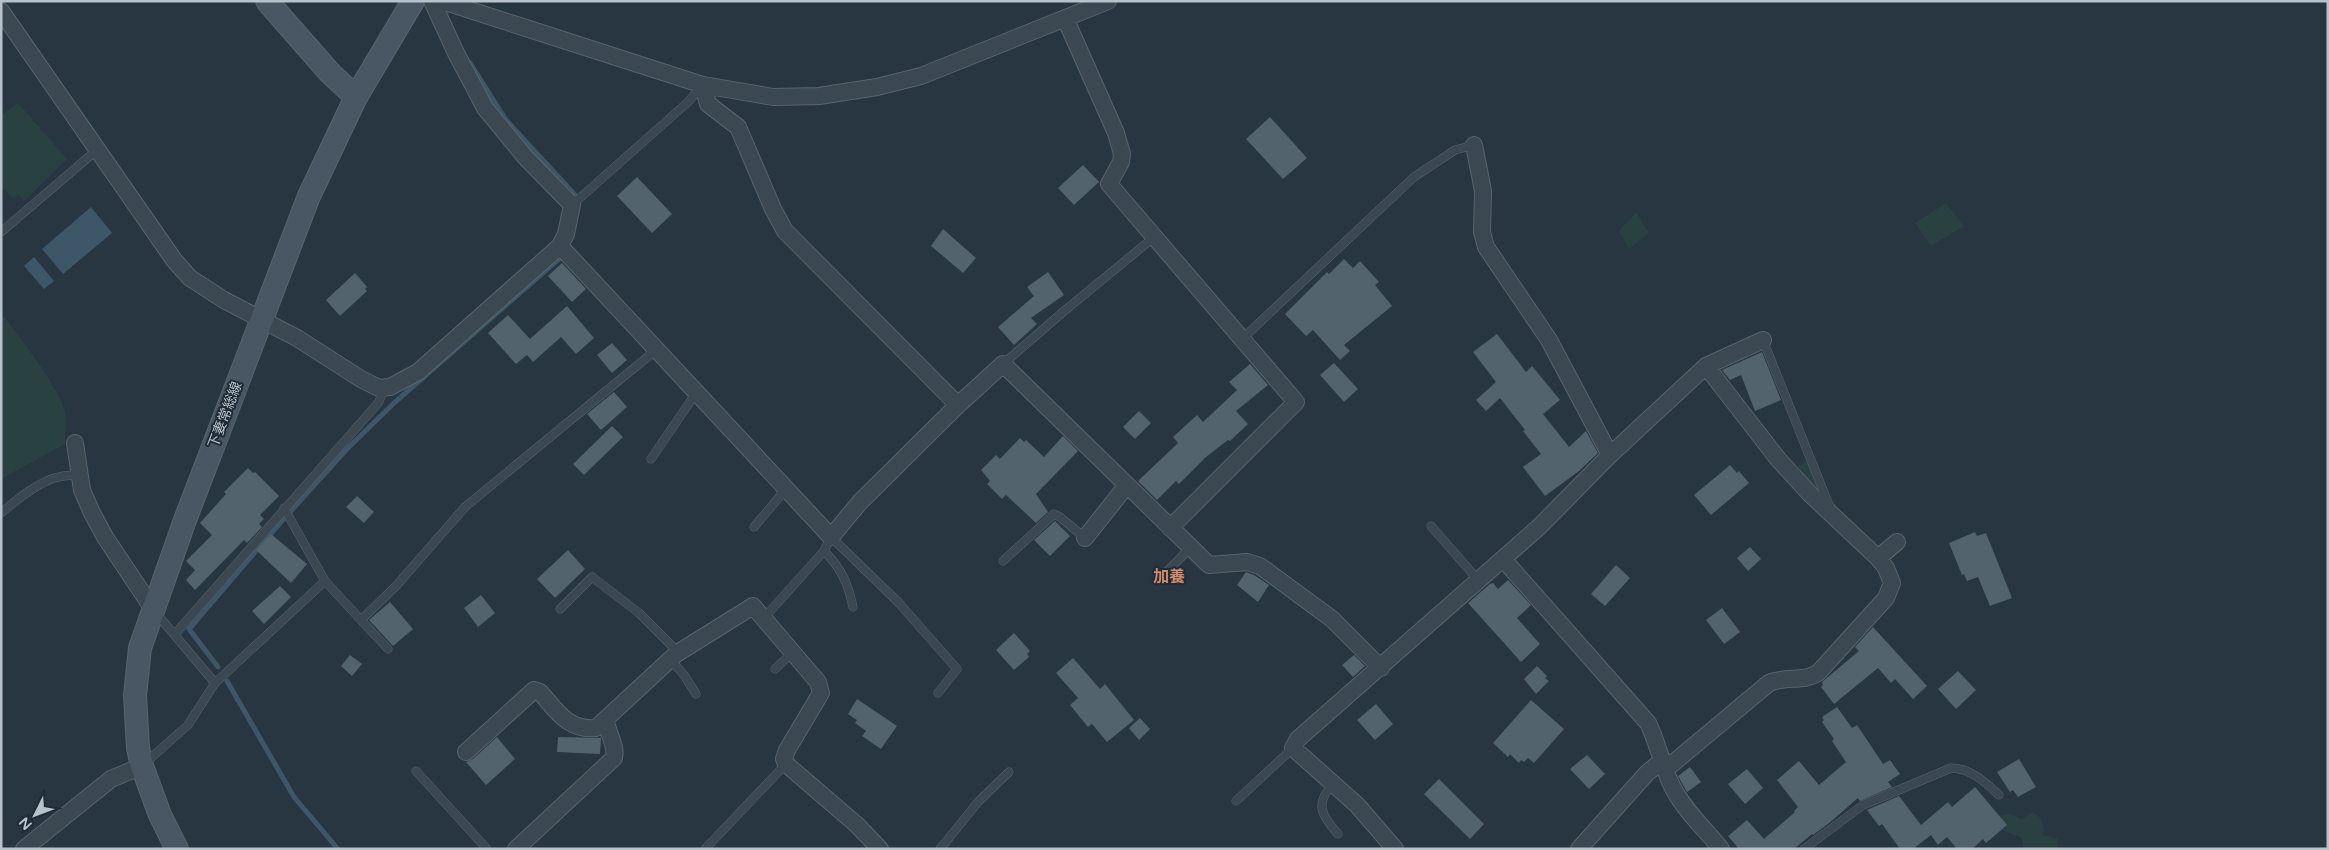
<svg xmlns="http://www.w3.org/2000/svg" width="2329" height="850" viewBox="0 0 2329 850" font-family="'Varela Round','Noto Sans JP',sans-serif">
	<rect width="100%" height="100%" fill="#273641"/>
	<!-- green -->
	<path fill="#294241" d="M 18,103 L 67,159 L 24,201 L 18,194 L 13,198 L 1,187 L 1,115 Z
		M 1946,203 L 1964,226 L 1931,246 L 1915,223 Z
		M 1636,212 L 1649,233 L 1629,249 L 1619,231 Z
		M 1,313 C 19,336 55,382 64,408 C 67,419 65,433 65,444 L 1,479 Z
		M 1807,460 L 1823,498 L 1794,469 Z
		M 2032,812 C 2041,815 2046,826 2043,835 L 2058,839 L 2058,849 L 2024,849 L 2022,838 L 2002,830 L 2007,825 L 1999,816 C 2009,813 2013,813 2021,820 Z"/>
	<!-- water -->
	<path fill="#3d5769" d="M 91,207 L 112,233 L 63,274 L 42,249 Z
		M 34,257 L 54,281 L 44,289 L 24,266 Z"/>
	<g fill="none" stroke-linecap="round" stroke-linejoin="round">
		<!-- stream -->
		<path stroke="#3d5769" stroke-width="5" d="M 470,63 L 506,120 L 575,195
			M 218,667 L 189,629 L 280,523 L 347,449 L 394,403 L 561,257
			M 227,681 L 294,797 L 338,849"/>
	</g>
	<!-- building -->
	<path fill="#52636e" d="M 1270,117 L 1307,158 L 1283,179 L 1246,139 Z
		M 1083,165 L 1099,182 L 1074,205 L 1058,188 Z
		M 637,177 L 672,214 L 652,233 L 617,196 Z
		M 943,229 L 976,258 L 963,273 L 931,246 Z
		M 1344,259 L 1353,268 L 1360,261 L 1379,282 L 1375,285 L 1392,306 L 1344,345 L 1350,351 L 1340,360 L 1313,330 L 1306,336 L 1285,314 L 1327,272 L 1329,274 Z
		M 562,263 L 586,289 L 572,302 L 548,276 Z
		M 1048,272 L 1064,295 L 1031,318 L 1037,324 L 1014,345 L 998,327 L 1034,296 L 1027,287 Z
		M 355,273 L 367,287 L 365,289 L 367,291 L 340,316 L 326,300 Z
		M 567,306 L 594,338 L 576,354 L 561,337 L 533,362 L 527,355 L 516,364 L 488,333 L 508,315 L 530,339 Z
		M 1497,334 L 1526,372 L 1532,366 L 1560,400 L 1543,414 L 1569,447 L 1586,431 L 1598,453 L 1579,471 L 1545,496 L 1523,467 L 1541,454 L 1523,431 L 1525,430 L 1500,398 L 1486,411 L 1476,400 L 1496,382 L 1473,352 Z
		M 612,343 L 627,360 L 612,373 L 597,355 Z
		M 1762,352 L 1781,400 L 1755,411 L 1741,375 L 1730,380 L 1722,370 Z
		M 1334,363 L 1358,389 L 1344,402 L 1320,375 Z
		M 1250,364 L 1268,385 L 1236,411 L 1248,424 L 1230,441 L 1228,440 L 1206,457 L 1179,484 L 1176,481 L 1157,500 L 1138,481 L 1178,443 L 1173,437 L 1197,415 L 1203,422 L 1237,390 L 1229,382 Z
		M 614,392 L 627,407 L 601,430 L 587,414 Z
		M 1139,411 L 1151,423 L 1135,439 L 1123,427 Z
		M 612,426 L 623,437 L 584,475 L 573,464 Z
		M 1063,436 L 1078,451 L 1036,494 L 1048,512 L 1036,523 L 1006,495 L 1002,499 L 987,484 L 990,481 L 981,470 L 996,455 L 1000,459 L 1020,438 L 1024,442 L 1026,440 L 1044,457 Z
		M 1730,465 L 1737,473 L 1739,471 L 1749,483 L 1711,515 L 1694,495 Z
		M 248,468 L 253,473 L 255,472 L 279,496 L 260,515 L 264,519 L 259,524 L 262,527 L 247,543 L 244,540 L 195,590 L 186,580 L 195,570 L 186,561 L 212,535 L 200,523 L 226,494 L 224,492 Z
		M 357,496 L 374,512 L 364,523 L 346,507 Z
		M 1055,521 L 1070,536 L 1050,556 L 1034,540 Z
		M 1975,532 L 1977,536 L 1986,533 L 2012,598 L 1990,606 L 1978,577 L 1967,581 L 1964,574 L 1962,575 L 1949,543 Z
		M 271,534 L 307,564 L 291,583 L 256,550 Z
		M 1750,547 L 1761,559 L 1748,571 L 1737,558 Z
		M 568,550 L 585,569 L 555,598 L 537,579 Z
		M 1616,565 L 1630,578 L 1605,606 L 1591,594 Z
		M 1246,572 L 1254,575 L 1269,585 L 1258,602 L 1237,585 Z
		M 1508,580 L 1531,605 L 1517,618 L 1540,644 L 1521,662 L 1468,603 L 1490,584 L 1493,583 L 1498,589 Z
		M 280,586 L 291,597 L 264,624 L 252,611 Z
		M 481,595 L 495,613 L 478,627 L 464,608 Z
		M 390,602 L 413,629 L 393,646 L 369,620 Z
		M 1722,608 L 1740,632 L 1724,644 L 1706,620 Z
		M 1873,627 L 1927,686 L 1913,699 L 1895,679 L 1891,683 L 1878,668 L 1834,704 L 1821,687 L 1823,685 L 1822,682 L 1859,651 L 1855,647 Z
		M 1014,633 L 1030,651 L 1027,654 L 1029,657 L 1014,670 L 996,650 Z
		M 350,655 L 362,664 L 352,676 L 341,666 Z
		M 1354,655 L 1365,666 L 1353,677 L 1342,665 Z
		M 1073,658 L 1100,689 L 1105,684 L 1134,720 L 1107,742 L 1092,724 L 1088,727 L 1070,705 L 1078,698 L 1056,673 Z
		M 1537,666 L 1547,676 L 1545,678 L 1549,681 L 1536,694 L 1524,679 Z
		M 1958,671 L 1976,690 L 1956,709 L 1938,689 Z
		M 857,699 L 897,726 L 881,749 L 862,736 L 866,731 L 855,723 L 857,720 L 848,714 Z
		M 1531,700 L 1564,729 L 1534,763 L 1528,758 L 1524,762 L 1521,760 L 1519,763 L 1510,754 L 1508,757 L 1493,743 Z
		M 1376,704 L 1393,724 L 1375,740 L 1357,720 Z
		M 1837,707 L 1852,728 L 1857,725 L 1883,764 L 1890,760 L 1900,774 L 1888,782 L 1892,787 L 1860,801 L 1858,798 L 1828,824 L 1813,835 L 1812,834 L 1794,849 L 1739,849 L 1728,836 L 1747,820 L 1764,839 L 1795,812 L 1794,811 L 1798,807 L 1777,780 L 1799,761 L 1819,785 L 1846,762 L 1832,741 L 1834,739 L 1822,722 L 1824,720 L 1822,717 Z
		M 1140,718 L 1150,729 L 1139,740 L 1129,728 Z
		M 497,737 L 515,759 L 486,785 L 466,762 L 473,759 Z
		M 558,737 L 601,738 L 600,754 L 557,752 Z
		M 1587,755 L 1605,774 L 1589,789 L 1570,769 Z
		M 2019,759 L 2036,787 L 2018,797 L 2013,790 L 2010,792 L 1997,772 Z
		M 1690,767 L 1701,782 L 1687,792 L 1678,776 Z
		M 1747,769 L 1763,788 L 1745,804 L 1728,784 Z
		M 1439,779 L 1484,824 L 1470,839 L 1424,794 Z
		M 1975,787 L 2007,825 L 1986,843 L 1983,839 L 1972,849 L 1957,849 L 1947,837 L 1938,845 L 1931,835 L 1913,849 L 1900,849 L 1882,824 L 1879,826 L 1867,810 L 1899,796 L 1921,825 L 1948,802 L 1952,807 Z"/>
	<g fill="none" stroke-linecap="round" stroke-linejoin="round">
		<!-- lane casing -->
		<g stroke="#59656e" stroke-width="9">
			<path id="lane" d="M 572,205 L 688,102 L 703,85
				M 1,232 L 98,149
				M 1242,339 L 1414,177 L 1455,150 L 1474,145
				M 1763,340 L 1829,505
				M 1003,364 L 1063,312 L 1153,238
				M 651,459 L 696,393
				M 284,508 L 325,581 L 361,620 L 396,586 L 465,507 L 656,350
				M 1,513 C 21,496 51,471 78,476
				M 1431,526 L 1479,581
				M 754,527 L 786,489
				M 824,551 C 841,568 848,583 853,607
				M 1003,561 L 1054,514 L 1060,517 L 1085,538
				M 1159,580 L 1191,547
				M 560,609 L 592,577 L 639,613 L 678,652
				M 763,619 L 824,551 L 831,537 L 898,602 L 957,669 L 938,693
				M 361,620 L 388,649
				M 175,634 L 379,402 L 384,387
				M 670,659 L 684,675 L 696,694
				M 775,669 L 792,653
				M 215,683 L 325,581
				M 145,763 L 188,725 L 215,683 L 156,613
				M 416,771 L 487,849
				M 1333,784 C 1314,804 1322,816 1338,834
				M 1236,801 L 1293,748
				M 705,849 L 786,764
				M 940,849 L 978,802 L 1009,772
				M 1804,849 L 1863,805 L 1951,768 C 1970,768 1985,782 1999,795"/>
		</g>
		<!-- street casing -->
		<g stroke="#59656e" stroke-width="18">
			<path id="street" d="M 442,1 L 703,85 L 773,97 L 819,96 L 877,87 L 921,76 L 1108,1
				M 1,11 L 174,260 L 190,278 L 224,300 L 297,338 L 361,379 L 379,388 L 390,387 L 418,372 L 560,246 L 566,234 L 572,205 L 526,158 L 485,108 L 456,53 L 432,1
				M 1065,18 L 1116,133 L 1122,154 L 1121,162 L 1109,184 L 1296,402 L 1170,528
				M 703,85 L 708,104 L 738,127 L 773,209 L 785,231 L 958,405
				M 1474,145 L 1483,191 L 1482,232 L 1486,247 L 1549,340 L 1610,455
				M 560,246 L 831,537 L 860,502 L 958,405 L 1003,364 L 1209,565 L 1247,562 L 1260,566 L 1332,619 L 1381,668
				M 75,443 L 82,490 L 92,513 L 105,537 L 153,609
				M 1085,538 L 1127,485
				M 1878,558 L 1897,542
				M 1503,559 L 1648,723 C 1658,743 1662,767 1673,788 C 1685,811 1705,829 1721,849
				M 466,752 L 534,690 L 540,692 C 556,710 568,731 596,728 L 676,654 L 753,606 L 818,682 L 821,693 L 787,750 L 784,759 L 786,764 L 857,825 L 880,849
				M 1666,769 L 1769,683 C 1785,676 1804,682 1818,673 L 1886,598 L 1892,583 L 1886,568 L 1878,558 L 1810,494 L 1778,459 L 1706,366
				M 24,849 L 111,779 L 142,766
				M 516,849 L 614,758 C 617,745 607,733 606,720
				M 1395,849 L 1357,805 L 1293,748 L 1298,739 L 1539,527 L 1610,455 L 1706,366 L 1763,340
				M 1579,849 L 1647,773 L 1663,760"/>
		</g>
		<!-- secondary casing -->
		<g stroke="#59656e" stroke-width="24">
			<path id="secondary" d="M 267,1 L 330,73 L 356,97
				M 177,849 L 160,815 L 142,766 L 138,748 L 135,696 L 140,648 L 185,520 L 309,196 L 356,97 L 413,1"/>
		</g>
		<!-- lane -->
		<use href="#lane" stroke="#3b4751" stroke-width="8"/>
		<!-- street -->
		<use href="#street" stroke="#3b4751" stroke-width="16"/>
		<!-- secondary -->
		<use href="#secondary" stroke="#495764" stroke-width="22"/>
	</g>
	<g text-anchor="middle" dominant-baseline="central" stroke-width="4" stroke-linejoin="round" paint-order="stroke">
		<!-- street labels -->
		<g font-size="14" fill="#b8c2cb" stroke="#202c36">
			<text transform="translate(225 415) rotate(-69)">下妻常総線</text>
		</g>
		<!-- quarter labels -->
		<g font-size="16" font-weight="bold" fill="#d3896b" stroke="#202c36">
			<text x="1169" y="577">加養</text>
		</g>
	</g>
	<!-- border -->
	<rect width="2329" height="850" fill="none" stroke="#b8c2cb" stroke-width="5"/>
	<!-- north arrow -->
	<g transform="translate(35 815) rotate(228)" stroke="#202c36" stroke-width="4" paint-order="stroke">
	<path d="M0-4L9 19L0 12L-9 19Z" fill="#b8c2cb"/>
	<text y="-8" font-size="14" font-weight="bold" text-anchor="middle" fill="#b8c2cb">N</text>
	</g>
</svg>
